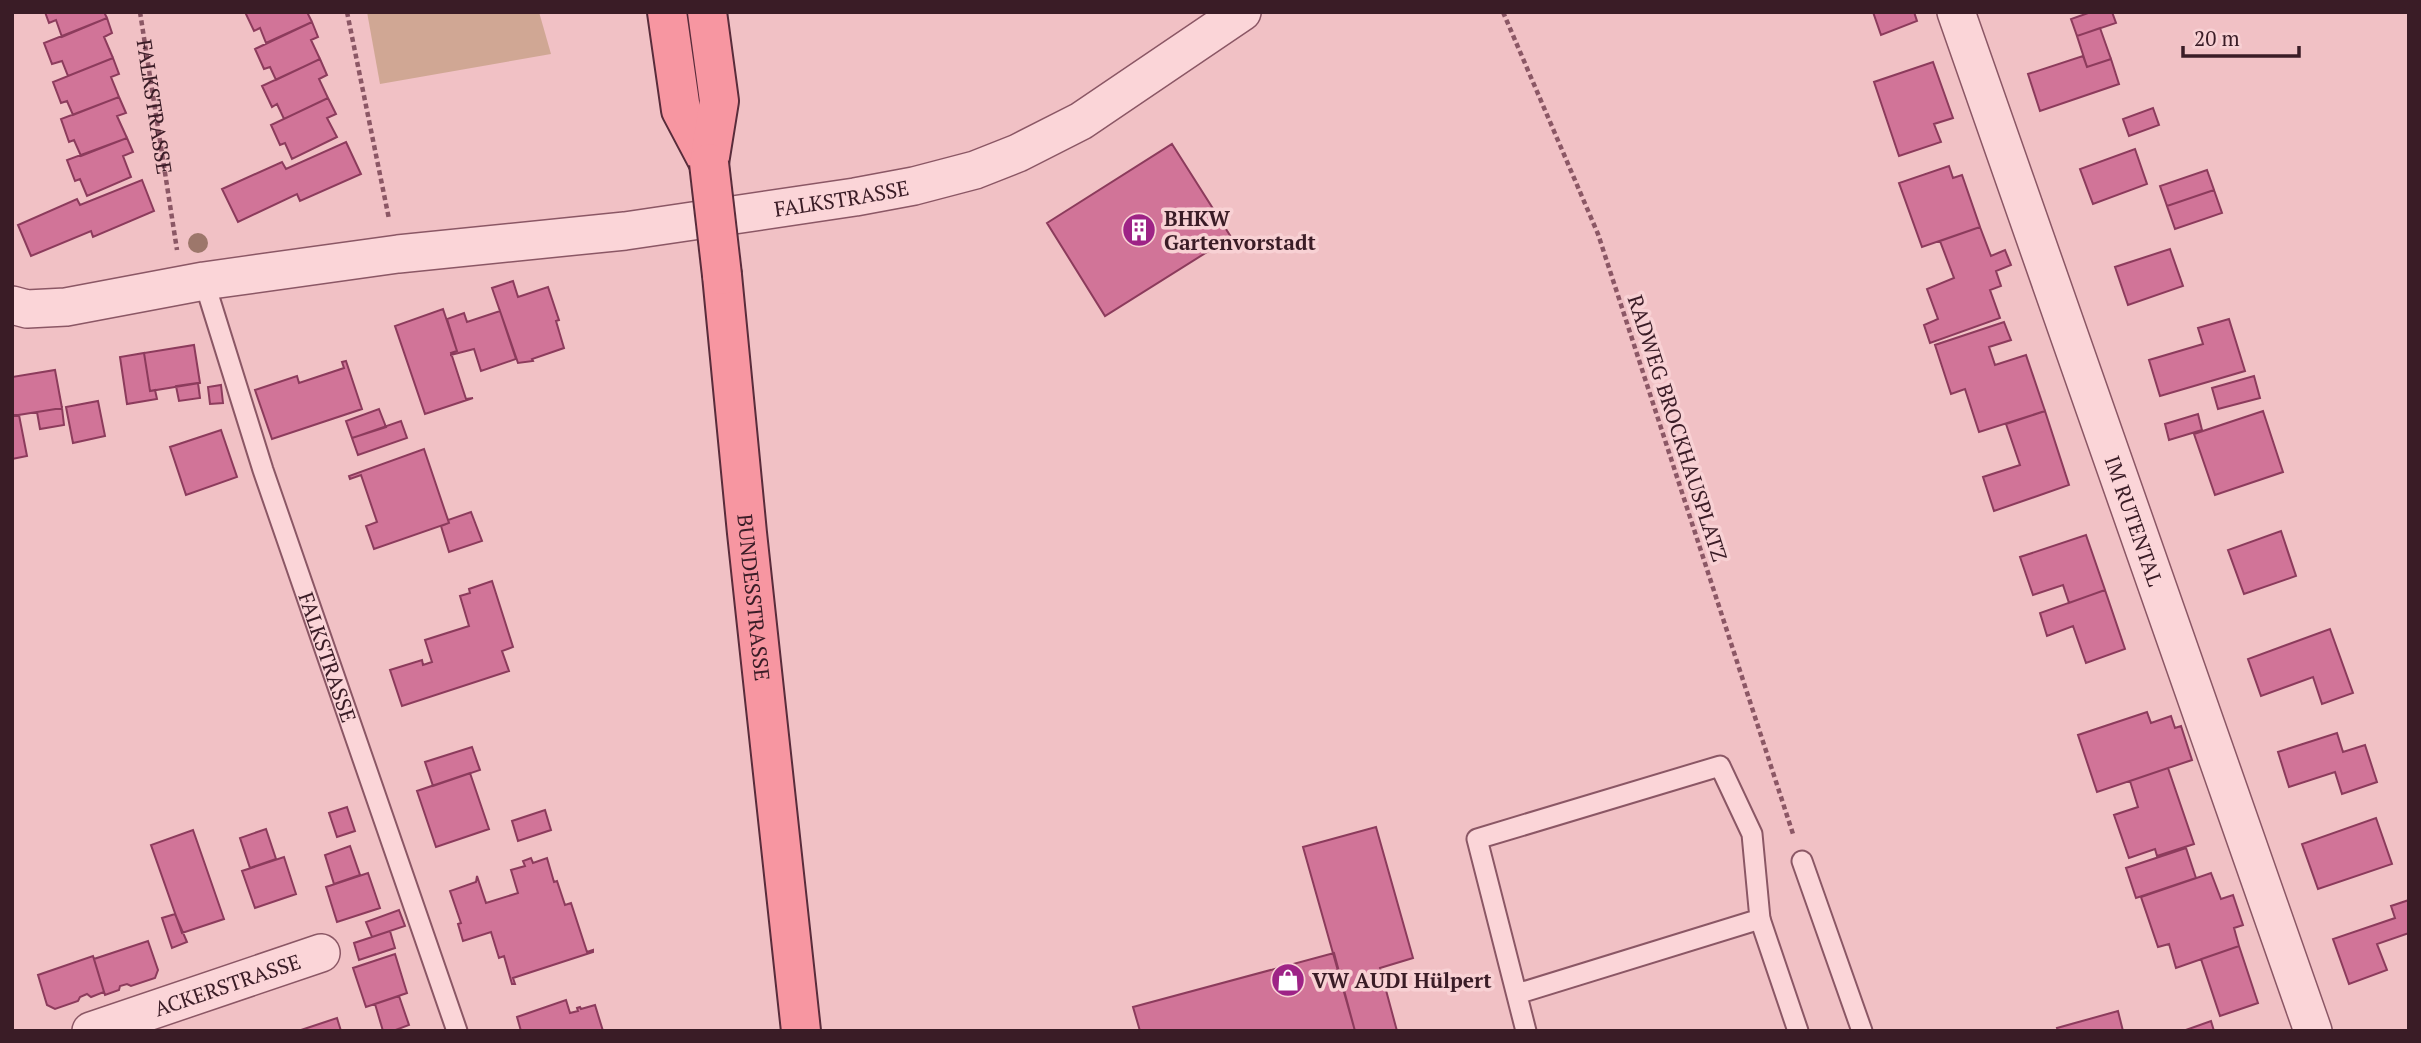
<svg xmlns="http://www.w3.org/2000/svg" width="2421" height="1043" viewBox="0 0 2421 1043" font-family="'PT Serif',serif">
	<rect width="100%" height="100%" fill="#f1c1c5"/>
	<!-- green -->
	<path fill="#d0a794" d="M 367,12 L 539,12 L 551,54 L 380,84 Z"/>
	<!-- building -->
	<path fill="#d17498" stroke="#8c3b5c" stroke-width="2" d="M 45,12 L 104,12 L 107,18 L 62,37 L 56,20 L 49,23 Z
		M 245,12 L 307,12 L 312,22 L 266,43 L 260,28 L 254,31 Z
		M 1873,12 L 1914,12 L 1917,21 L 1881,35 Z
		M 2091,12 L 2112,12 L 2116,23 L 2077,36 L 2071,19 Z
		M 107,18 L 112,33 L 104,37 L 113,58 L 68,76 L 62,61 L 52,64 L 44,43 Z
		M 312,22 L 318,37 L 311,40 L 320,59 L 276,80 L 270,67 L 264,69 L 255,49 Z
		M 2100,28 L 2111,59 L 2087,67 L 2077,36 Z
		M 2083,56 L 2087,67 L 2111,59 L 2119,84 L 2040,111 L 2028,74 Z
		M 113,58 L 119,74 L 111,77 L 119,97 L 73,115 L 67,101 L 61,103 L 53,82 Z
		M 320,59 L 327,75 L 319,79 L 328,98 L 284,119 L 277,104 L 272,107 L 262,86 Z
		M 1933,62 L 1953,118 L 1934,124 L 1941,142 L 1899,156 L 1874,82 Z
		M 119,97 L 126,113 L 117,116 L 127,138 L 81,156 L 74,140 L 69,142 L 61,119 Z
		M 328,98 L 336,114 L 327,118 L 337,137 L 292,159 L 285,143 L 280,145 L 271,125 Z
		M 2153,108 L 2159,125 L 2129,136 L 2123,119 Z
		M 127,138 L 133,152 L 123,156 L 131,177 L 87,196 L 80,179 L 75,181 L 67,160 Z
		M 346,142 L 361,174 L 300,201 L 297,194 L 238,222 L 222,189 L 282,162 L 286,169 Z
		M 1172,144 L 1231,237 L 1105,316 L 1047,223 Z
		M 2135,149 L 2147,184 L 2093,204 L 2080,169 Z
		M 1949,166 L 1953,178 L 1962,175 L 1980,227 L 1922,247 L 1899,183 Z
		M 2207,170 L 2214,190 L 2167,206 L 2160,186 Z
		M 142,180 L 154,211 L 93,237 L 91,231 L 31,256 L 18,225 L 77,199 L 80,205 Z
		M 2214,190 L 2222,213 L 2175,229 L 2167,206 Z
		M 1980,227 L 1991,256 L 2005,250 L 2011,265 L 1996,271 L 2001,286 L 1990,290 L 2000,318 L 1930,343 L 1924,325 L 1938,319 L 1927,289 L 1954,278 L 1940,241 Z
		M 2170,249 L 2183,286 L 2128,305 L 2115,267 Z
		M 513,281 L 518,297 L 548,287 L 559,320 L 556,321 L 564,348 L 532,359 L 533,361 L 518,363 L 492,288 Z
		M 443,309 L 457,351 L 451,353 L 466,399 L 473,398 L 425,414 L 395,326 Z
		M 500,311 L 516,359 L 481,371 L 474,349 L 451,355 L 451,353 L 457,351 L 447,319 L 464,313 L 467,322 Z
		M 2229,319 L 2245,371 L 2160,396 L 2149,360 L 2203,344 L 2198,328 Z
		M 2004,322 L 2011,340 L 1989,347 L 1995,365 L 2026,355 L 2045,411 L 1979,432 L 1965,389 L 1951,394 L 1935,345 Z
		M 194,345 L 200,383 L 150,391 L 144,353 Z
		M 144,353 L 150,391 L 155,390 L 157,399 L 127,404 L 120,357 Z
		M 346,361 L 362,409 L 272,439 L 255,390 L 297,376 L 299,383 L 344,368 L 342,362 Z
		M 55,370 L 62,408 L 12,416 L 12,377 Z
		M 2254,376 L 2260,398 L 2218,409 L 2212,388 Z
		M 198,383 L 200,398 L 179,401 L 176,386 Z
		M 221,385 L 223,403 L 210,404 L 208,387 Z
		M 98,401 L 105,436 L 73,443 L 66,407 Z
		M 62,408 L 64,425 L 40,429 L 37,412 Z
		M 379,409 L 386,427 L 352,438 L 346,421 Z
		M 2045,411 L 2069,485 L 1994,511 L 1983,477 L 2020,465 L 2006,424 Z
		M 2263,411 L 2283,472 L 2215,495 L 2194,434 Z
		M 2198,414 L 2202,430 L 2169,440 L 2165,424 Z
		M 12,415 L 19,415 L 27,456 L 12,459 Z
		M 401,421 L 407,438 L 358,455 L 352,438 Z
		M 221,430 L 237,477 L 186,495 L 170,447 Z
		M 424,449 L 449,523 L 374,549 L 366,526 L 377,522 L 361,475 L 350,479 L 349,476 Z
		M 471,512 L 482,541 L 449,552 L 441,526 L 449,523 L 448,520 Z
		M 2281,531 L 2296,576 L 2244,594 L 2228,550 Z
		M 2086,535 L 2105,590 L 2069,603 L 2063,585 L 2033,595 L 2020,557 Z
		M 492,581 L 513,647 L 502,651 L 509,671 L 402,706 L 390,670 L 422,660 L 423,665 L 432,662 L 425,640 L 469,626 L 460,596 L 470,593 L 469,589 Z
		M 2105,590 L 2125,649 L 2086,663 L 2073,626 L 2047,636 L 2040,613 Z
		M 2330,629 L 2353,693 L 2322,704 L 2313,677 L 2261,696 L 2248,659 Z
		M 2147,712 L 2151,723 L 2171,716 L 2175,728 L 2181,726 L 2192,760 L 2097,792 L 2078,735 Z
		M 2337,733 L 2343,752 L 2365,745 L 2377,782 L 2342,794 L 2335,772 L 2289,787 L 2278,752 Z
		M 472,747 L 480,770 L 433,786 L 425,762 Z
		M 2168,768 L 2194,844 L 2157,856 L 2155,849 L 2129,858 L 2114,815 L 2138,807 L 2130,781 Z
		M 470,773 L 489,829 L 436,847 L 417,791 Z
		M 347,807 L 355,831 L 337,837 L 329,813 Z
		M 545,810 L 551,830 L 518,841 L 512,821 Z
		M 2376,818 L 2392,864 L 2318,889 L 2302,844 Z
		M 1376,827 L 1413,958 L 1380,968 L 1397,1031 L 1355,1031 L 1303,847 Z
		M 266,829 L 276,859 L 250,868 L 240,838 Z
		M 193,830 L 224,919 L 182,933 L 151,845 Z
		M 350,846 L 360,875 L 334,884 L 325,855 Z
		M 2186,848 L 2196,878 L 2136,898 L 2126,868 Z
		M 284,857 L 296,894 L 255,908 L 242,871 Z
		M 531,858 L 533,863 L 547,858 L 554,882 L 557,881 L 565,905 L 571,903 L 587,952 L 593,950 L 593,952 L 513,978 L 515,984 L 512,984 L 504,956 L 499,958 L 491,932 L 463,941 L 458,924 L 461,923 L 450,891 L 476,882 L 477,876 L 486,903 L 518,893 L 511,870 L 525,866 L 523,861 Z
		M 368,873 L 380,908 L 337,922 L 326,887 Z
		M 2211,873 L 2221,899 L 2233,895 L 2243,925 L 2234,928 L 2239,946 L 2176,968 L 2169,944 L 2158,947 L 2141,897 Z
		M 2409,900 L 2409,933 L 2377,944 L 2387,970 L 2349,984 L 2333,939 L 2395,918 L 2391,906 Z
		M 399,910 L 405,926 L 372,937 L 366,922 Z
		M 175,914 L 187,942 L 172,948 L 162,918 Z
		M 390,931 L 395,948 L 359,960 L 354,943 Z
		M 148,941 L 158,970 L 155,978 L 131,986 L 127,984 L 120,986 L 119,990 L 105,995 L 94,959 Z
		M 2239,946 L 2258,1003 L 2220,1016 L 2201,959 Z
		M 1334,953 L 1355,1031 L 1140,1031 L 1133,1007 Z
		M 395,954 L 407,993 L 366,1007 L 353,968 Z
		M 93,956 L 104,992 L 91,997 L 87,994 L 80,997 L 78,1001 L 55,1009 L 47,1005 L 38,975 Z
		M 399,996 L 409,1025 L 393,1031 L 383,1031 L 375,1004 Z
		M 566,1000 L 570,1013 L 578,1011 L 577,1008 L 580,1007 L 581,1009 L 595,1005 L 603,1031 L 521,1031 L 517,1017 Z
		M 2118,1011 L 2123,1031 L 2058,1031 L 2057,1028 Z
		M 337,1018 L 341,1031 L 298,1031 Z
		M 2211,1021 L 2214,1031 L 2183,1031 Z"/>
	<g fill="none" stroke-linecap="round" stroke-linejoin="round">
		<!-- lane casing -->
		<g stroke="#8b5765" stroke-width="23">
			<g id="lane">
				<path id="s2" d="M 204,281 L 263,470 L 457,1031"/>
				<path d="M 1802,861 L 1862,1031"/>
				<path d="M 1760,919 L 1798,1031"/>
				<path d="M 1517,994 L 1760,919 L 1752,834 L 1720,766 L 1477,839 L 1526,1031"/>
			</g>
		</g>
		<!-- street casing -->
		<g stroke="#8b5765" stroke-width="40">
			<g id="street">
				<path id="s3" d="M 1956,12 L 2313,1031"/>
				<path id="s4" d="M 12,305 L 27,309 L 66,307 L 204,281 L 398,254 L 625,231 L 855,197 L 914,186 L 975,170 L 1018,153 L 1081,121 L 1242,12"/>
				<path id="s5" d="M 91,1031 L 321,953"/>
			</g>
		</g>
		<!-- primary casing -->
		<g stroke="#592c3b" stroke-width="42">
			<g id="primary">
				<path d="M 667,12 L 681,110 L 709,163"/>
				<path d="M 707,12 L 719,101 L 709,163"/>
				<path id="s6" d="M 722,275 L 747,533 L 801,1031"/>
			</g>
		</g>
		<!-- path -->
		<g stroke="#8b5765" stroke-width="4.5" stroke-dasharray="5 3.5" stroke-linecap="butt">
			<path id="s1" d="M 140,12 L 177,250"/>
			<path d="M 347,12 L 389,219"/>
			<path d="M 1503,12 L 1598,234 L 1793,834"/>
		</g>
		<!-- lane -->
		<use href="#lane" stroke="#fbd5d8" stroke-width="19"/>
		<!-- street -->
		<use href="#street" stroke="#fbd5d8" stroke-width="37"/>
		<!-- primary -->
		<use href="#primary" stroke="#f796a1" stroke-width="38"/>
		<!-- primary-bridge casing -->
		<g stroke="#592c3b" stroke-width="42" stroke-linecap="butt">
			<path id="primary-bridge" d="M 709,163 L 722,275"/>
		</g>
		<!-- primary-bridge -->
		<use href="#primary-bridge" stroke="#f796a1" stroke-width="38"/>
	</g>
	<!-- trees -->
	<circle fill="#9d776b" cx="198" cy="243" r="10"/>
	<!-- icons -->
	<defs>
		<g id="building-disc" transform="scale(1.75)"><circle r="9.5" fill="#9e2386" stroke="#f8d1d4"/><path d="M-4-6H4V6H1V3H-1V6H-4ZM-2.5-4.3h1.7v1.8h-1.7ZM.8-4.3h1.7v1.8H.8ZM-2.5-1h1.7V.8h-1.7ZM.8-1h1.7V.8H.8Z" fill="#fff"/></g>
		<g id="shop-disc" transform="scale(1.75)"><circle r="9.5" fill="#9e2386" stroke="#f8d1d4"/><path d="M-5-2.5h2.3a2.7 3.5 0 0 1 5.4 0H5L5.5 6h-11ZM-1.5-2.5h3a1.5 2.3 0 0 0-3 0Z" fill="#fff"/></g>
	</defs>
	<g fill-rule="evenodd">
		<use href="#building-disc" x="1139" y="230"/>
		<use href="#shop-disc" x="1288" y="980"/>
	</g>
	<g text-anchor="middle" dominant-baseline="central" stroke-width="7" stroke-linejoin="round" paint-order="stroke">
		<!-- street labels -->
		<g font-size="21" fill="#3a1c26" stroke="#f8d1d4">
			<text stroke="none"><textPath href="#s1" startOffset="96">FALKSTRASSE</textPath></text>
			<text stroke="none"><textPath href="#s4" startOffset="838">FALKSTRASSE</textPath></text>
			<text transform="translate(1678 428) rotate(72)">RADWEG BROCKHAUSPLATZ</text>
			<text stroke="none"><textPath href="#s3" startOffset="539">IM RUTENTAL</textPath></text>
			<text stroke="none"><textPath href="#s6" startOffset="324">BUNDESSTRASSE</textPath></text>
			<text stroke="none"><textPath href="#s2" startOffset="396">FALKSTRASSE</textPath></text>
			<text stroke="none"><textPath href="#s5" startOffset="144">ACKERSTRASSE</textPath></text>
		</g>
		<!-- poi labels -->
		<g font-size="21" font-weight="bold" fill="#3a1c26" stroke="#f8d1d4" text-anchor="start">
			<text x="1164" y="218">BHKW<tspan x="1164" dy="24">Gartenvorstadt</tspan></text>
			<text x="1312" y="980">VW AUDI Hülpert</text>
		</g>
	</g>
	<!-- border -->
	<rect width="2421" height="1043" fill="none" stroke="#3a1c26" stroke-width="28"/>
	<!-- scale -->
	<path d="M2183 46v10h116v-10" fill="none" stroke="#3a1c26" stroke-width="3.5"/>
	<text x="2194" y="46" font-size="21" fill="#3a1c26" stroke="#f8d1d4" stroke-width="5" paint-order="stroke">20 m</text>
</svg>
